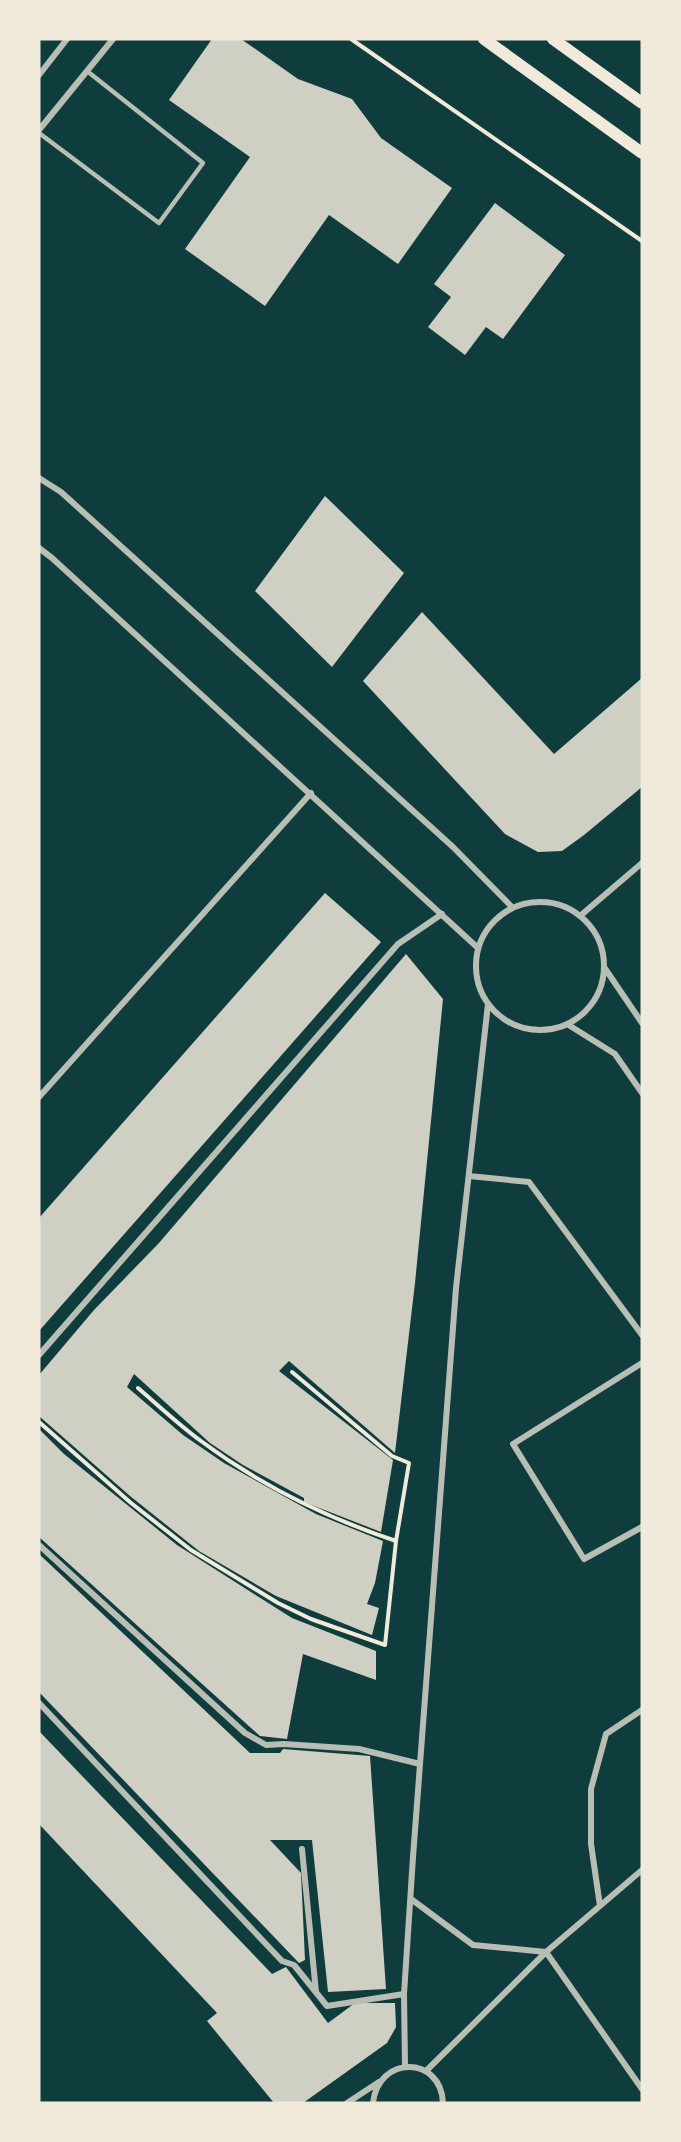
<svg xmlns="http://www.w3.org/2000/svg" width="681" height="2142" viewBox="0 0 681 2142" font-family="'PT Sans',sans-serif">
	<rect width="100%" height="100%" fill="#0f3d3e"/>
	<!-- building -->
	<path fill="#cfcfc3" d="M 212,39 L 241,39 L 298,79 L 352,99 L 381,138 L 452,188 L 398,264 L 329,215 L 265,306 L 185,249 L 250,157 L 169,100 Z
		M 495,203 L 565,255 L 503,339 L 486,327 L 465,355 L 428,327 L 451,297 L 434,284 Z
		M 325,496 L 404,573 L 332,667 L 255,591 Z
		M 422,612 L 554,754 L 642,678 L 642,787 L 584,835 L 562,851 L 538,852 L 505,834 L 363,681 Z
		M 325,893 L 381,942 L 39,1331 L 39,1218 Z
		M 406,954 L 443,999 L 415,1283 L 395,1453 L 289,1361 L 279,1371 L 393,1460 L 381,1532 L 304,1502 L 304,1498 L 243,1465 L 210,1443 L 134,1374 L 127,1387 L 183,1435 L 224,1463 L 316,1514 L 383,1541 L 375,1583 L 367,1604 L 379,1608 L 372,1635 L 276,1596 L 199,1551 L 130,1496 L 39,1416 L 39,1375 L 94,1310 L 159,1243 Z
		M 39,1429 L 64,1454 L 177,1545 L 292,1618 L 376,1651 L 376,1680 L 303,1654 L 287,1739 L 260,1736 L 39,1537 Z
		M 39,1554 L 250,1753 L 280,1753 L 283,1749 L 370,1756 L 386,1989 L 328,1992 L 312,1840 L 270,1840 L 301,1873 L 305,1960 L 299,1963 L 39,1692 Z
		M 39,1731 L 272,1974 L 286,1967 L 328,2023 L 355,2003 L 395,2003 L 396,2027 L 387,2043 L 303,2103 L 274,2103 L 207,2021 L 217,2013 L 39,1824 Z"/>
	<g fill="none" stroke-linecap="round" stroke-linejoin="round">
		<!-- path -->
		<path stroke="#f1e9da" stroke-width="4" d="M 351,39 L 642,241
			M 138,1388 C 159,1406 179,1425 201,1441 C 260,1485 327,1518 396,1541
			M 39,1422 L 131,1503 L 191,1550 L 278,1603 L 311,1619 L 385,1645 L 396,1541 L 409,1463 L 392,1456 L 292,1372"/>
		<!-- service -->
		<path stroke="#b8beb3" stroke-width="4.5" d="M 39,133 L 159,223 L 203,163 L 87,71"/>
		<!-- minor -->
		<path stroke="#b8beb3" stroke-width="6" d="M 39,75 L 67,39
			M 39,130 L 113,39
			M 39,478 L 61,492 L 453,847 L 512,907
			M 39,548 L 52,558 L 478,948
			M476 966a64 64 0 1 1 128 0a64 64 0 1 1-128 0Z
			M 580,916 L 642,863
			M 604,967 L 642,1023
			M 567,1024 L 615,1054 L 642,1093
			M 39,1097 L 311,793
			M 469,1176 L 529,1182 L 642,1335
			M 39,1355 L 398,944 L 442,914
			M 642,1363 L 513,1444 L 584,1559 L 642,1527
			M 39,1545 L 245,1733 L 266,1745 L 284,1744 L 359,1749 L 420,1764
			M 39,1703 L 282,1961 L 294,1965 L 327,2006 L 404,1994
			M 302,1849 L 316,1992
			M 411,1899 L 473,1945 L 546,1952 L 642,2089
			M 600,1906 L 591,1844 L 591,1789 L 606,1734 L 642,1710
			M 405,2066 L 404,1994 L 413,1857 L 456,1288 L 488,1004
			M 426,2071 L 546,1952 L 642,1870
			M 347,2103 L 379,2082
			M 373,2103 C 378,2055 441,2055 443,2103"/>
		<!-- secondary -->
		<path stroke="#f1e9da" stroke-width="12" d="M 484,39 L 642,153
			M 553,39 L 642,103"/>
	</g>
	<!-- border -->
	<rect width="681" height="2142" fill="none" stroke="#f1e9da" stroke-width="81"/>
</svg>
